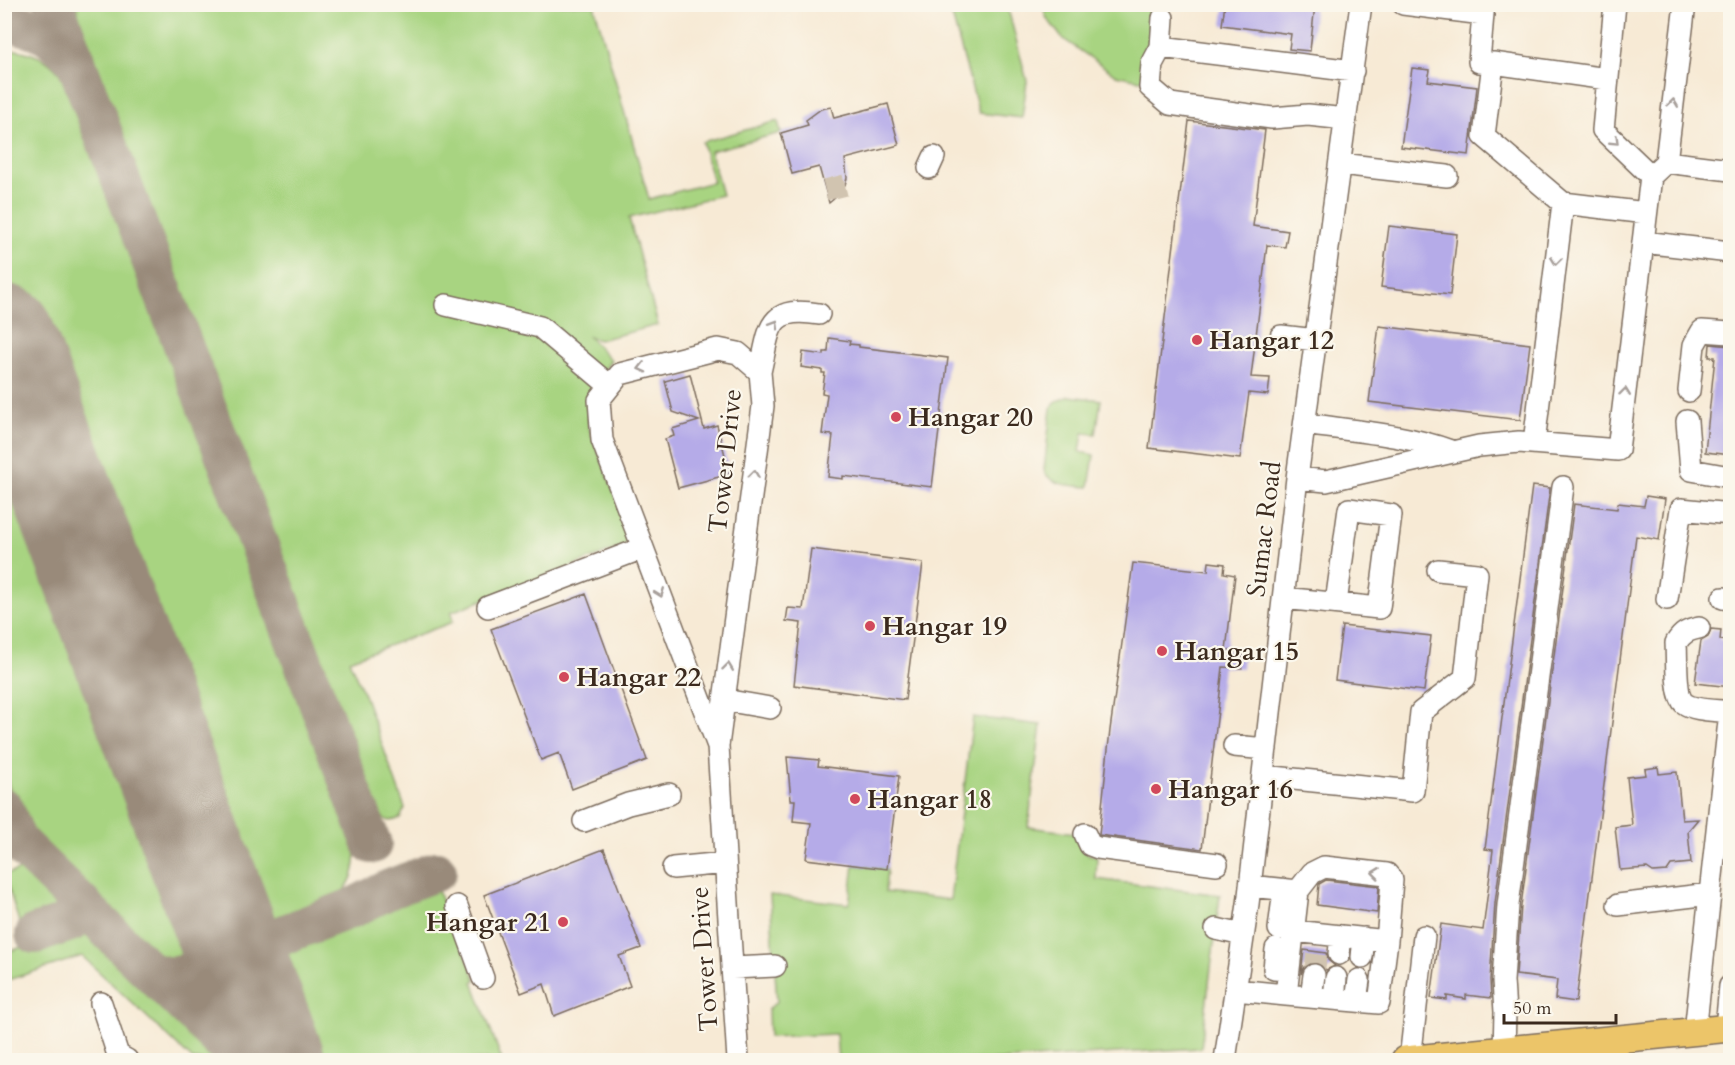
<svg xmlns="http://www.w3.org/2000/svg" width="1735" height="1065" viewBox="0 0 1735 1065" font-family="Cardo,serif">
	<rect width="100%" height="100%" fill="#fbf7ec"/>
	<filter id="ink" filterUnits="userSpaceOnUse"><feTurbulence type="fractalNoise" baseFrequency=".0167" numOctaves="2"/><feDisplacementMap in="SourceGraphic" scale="12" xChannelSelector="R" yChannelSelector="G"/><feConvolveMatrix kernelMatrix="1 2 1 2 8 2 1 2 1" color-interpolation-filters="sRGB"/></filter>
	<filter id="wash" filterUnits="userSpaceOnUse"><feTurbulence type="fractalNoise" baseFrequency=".008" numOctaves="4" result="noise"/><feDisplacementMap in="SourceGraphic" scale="24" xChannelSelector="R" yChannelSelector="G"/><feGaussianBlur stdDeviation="1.35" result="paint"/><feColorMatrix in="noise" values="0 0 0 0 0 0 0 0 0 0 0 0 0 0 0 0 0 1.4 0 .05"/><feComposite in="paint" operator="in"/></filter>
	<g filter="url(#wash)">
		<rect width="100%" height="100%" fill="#f7ead5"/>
		<!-- green -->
		<path fill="#a8d481" stroke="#727f50" stroke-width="1.5" d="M 77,4 L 594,5 L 649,199 L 713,182 L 702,142 L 778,121 L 781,133 L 710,151 L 722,195 L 629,218 L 658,325 L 599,340 L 589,337 L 611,360 L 588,396 L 589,428 L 629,531 L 628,541 L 622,547 L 451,612 L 453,622 L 349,660 L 365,697 L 405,808 L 400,818 C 390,823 386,821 379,814 L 79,22 Z
			M 949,5 L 1007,5 L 1027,81 L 1022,118 L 979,113 Z
			M 1043,5 L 1155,5 L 1144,79 L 1140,80 L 1116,75 L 1062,38 L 1046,17 Z
			M 18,50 C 42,56 50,61 65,80 L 356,851 C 355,863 355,873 349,883 C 337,905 287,925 263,919 C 250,916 241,908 232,898 L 5,286 L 5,51 Z
			M 4,381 L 208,926 L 204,946 L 197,954 L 170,964 L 152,960 L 32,840 L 24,828 L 5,775 Z
			M 1069,396 L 1101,400 L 1096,434 L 1083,433 L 1080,452 L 1094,455 L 1089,487 C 1074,485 1050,487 1044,470 L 1051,408 L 1057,401 Z
			M 973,717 L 1041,725 L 1028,827 L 1075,833 C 1079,846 1082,855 1097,856 L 1096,879 L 1220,895 L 1201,1048 L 1000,1060 L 838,1060 L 836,1034 L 769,1037 L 768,1009 L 777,1002 L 770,895 L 849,904 L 854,865 L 887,869 L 885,892 L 950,900 Z
			M 29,867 L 33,868 L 57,890 L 63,903 L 57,916 L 25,926 L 19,922 L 5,877 L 7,874 Z
			M 437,888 L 448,920 L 454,924 L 476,980 L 473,982 L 502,1060 L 293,1060 L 269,994 C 268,968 280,955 300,940 Z
			M 83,930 L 97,935 L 110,943 L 229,1060 L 193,1060 L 82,956 L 5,981 L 5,953 L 58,934 Z
			M 211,976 L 221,980 L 231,988 L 257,1058 L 256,1060 L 253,1060 L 194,1001 L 190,990 L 194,982 L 202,978 Z"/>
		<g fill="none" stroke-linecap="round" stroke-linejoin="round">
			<!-- taxiway -->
			<path stroke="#998a7a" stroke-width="40" d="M 54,4 L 372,844
				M 4,24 C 33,22 57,40 75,61
				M 4,808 L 17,841 L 240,1060
				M 35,934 L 73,921
				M 202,966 C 220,948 221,939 220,914 C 243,935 246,936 277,937
				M 151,972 L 168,977 L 185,973 L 352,908 L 390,889 L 437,871"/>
			<!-- runway -->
			<path stroke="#998a7a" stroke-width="102" d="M 4,335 L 274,1060"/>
		</g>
		<g id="blocks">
			<!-- building -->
			<path fill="#b5abe8" d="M 1225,4 L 1315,4 L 1310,51 L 1289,49 L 1291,34 L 1222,25 Z
				M 1412,68 L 1430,70 L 1428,81 L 1477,87 L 1469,155 L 1401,147 Z
				M 888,104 L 899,145 L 845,159 L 847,178 L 845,185 L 836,197 L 829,203 L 819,167 L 792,174 L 781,133 L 808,125 L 806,120 L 821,109 L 831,107 L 834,118 Z
				M 1189,121 L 1265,130 L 1253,226 L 1288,231 L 1285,247 L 1267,245 L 1251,377 L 1270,378 L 1268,395 L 1249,393 L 1240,459 L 1149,448 Z
				M 1389,226 L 1457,234 L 1450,295 L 1381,287 Z
				M 1379,326 L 1530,344 L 1520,420 L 1369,402 Z
				M 829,338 L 850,341 L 849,344 L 859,345 L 859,347 L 948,358 L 932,487 L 843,476 L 843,479 L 828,477 L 833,435 L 822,434 L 827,394 L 822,393 L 825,373 L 822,373 L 822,370 L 801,367 L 803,352 L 824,355 L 824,352 L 828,352 Z
				M 1710,344 L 1731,346 L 1731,455 L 1705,452 L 1715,357 L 1709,357 Z
				M 690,374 L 704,429 L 717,425 L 730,474 L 678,488 L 665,439 L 674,436 L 672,429 L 699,421 L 673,412 L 665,381 Z
				M 1532,486 L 1550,488 L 1495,903 L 1490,980 L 1491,998 L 1466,995 L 1466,999 L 1447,996 L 1447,1000 L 1431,998 L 1441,924 L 1483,930 L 1493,850 L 1485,849 Z
				M 1646,496 L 1665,499 L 1659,540 L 1636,536 L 1576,1002 L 1555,999 L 1557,980 L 1516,975 L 1521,906 L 1574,504 L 1617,509 L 1618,503 L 1644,506 Z
				M 811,549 L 923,563 L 905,700 L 794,685 L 801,623 L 786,621 L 788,608 L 803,609 Z
				M 1209,562 L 1225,564 L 1224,573 L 1235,575 L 1226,650 L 1243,652 L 1242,668 L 1223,667 L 1202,849 L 1099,835 L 1110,730 L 1133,563 L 1208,571 Z
				M 586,594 L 647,760 L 572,789 L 559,753 L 541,760 L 491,629 Z
				M 1342,626 L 1431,636 L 1424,691 L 1335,680 Z
				M 1711,629 L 1721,630 L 1720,640 L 1731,641 L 1731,687 L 1695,683 L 1701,641 L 1708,637 Z
				M 787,757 L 819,760 L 818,766 L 899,776 L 887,869 L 806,859 L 811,823 L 793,821 L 795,800 L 791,800 Z
				M 1658,767 L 1659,774 L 1677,772 L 1682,820 L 1698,819 L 1688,831 L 1691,863 L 1671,865 L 1667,871 L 1653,872 L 1647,868 L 1620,870 L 1615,827 L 1632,825 L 1627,777 L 1646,775 L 1645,769 Z
				M 604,849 L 641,948 L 619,956 L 630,986 L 554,1016 L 544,984 L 521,993 L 484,895 Z
				M 1326,880 L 1379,886 L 1377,913 L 1317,905 L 1319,884 Z
				M 1304,950 L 1326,953 L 1328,960 L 1335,966 L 1326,970 L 1321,965 L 1310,963 L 1304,967 L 1301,974 Z"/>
		</g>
	</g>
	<g filter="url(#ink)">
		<use href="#blocks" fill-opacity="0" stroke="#7d6d5e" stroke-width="1.5"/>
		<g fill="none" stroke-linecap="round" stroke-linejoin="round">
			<!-- minor-tunnel -->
			<path stroke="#d1c4b0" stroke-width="21" stroke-dasharray="21 10" stroke-linecap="butt" d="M 825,190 L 845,185
				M 1314,975 L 1317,951"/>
			<!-- minor casing -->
			<g stroke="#7d6d5e" stroke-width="24">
				<path id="minor" d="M 1403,4 L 1483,14 L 1484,4
					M 1615,4 L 1603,130 L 1651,176
					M 1483,14 L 1479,62 L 1493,63
					M 1163,18 L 1161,47 L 1152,64 L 1150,87 L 1170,104 L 1191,107 L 1272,118 L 1308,115 L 1346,119
					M 1161,47 L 1353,71
					M 1607,79 L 1493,63 L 1484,136 L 1563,203 L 1646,213
					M 1666,162 L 1730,170
					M 1340,164 L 1447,176
					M 929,168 L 934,157
					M 1643,242 L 1730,252
					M 446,305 L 540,327 L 610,386
					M 1281,336 L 1316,340
					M 760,372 C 770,330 766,305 819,314
					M 1689,391 L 1694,345 L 1702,331 L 1730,333
					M 1687,421 L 1691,470 L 1730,477
					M 1305,424 C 1354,431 1405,434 1451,451
					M 1534,443 L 1563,203
					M 1297,478 L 1326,481 L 1479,446 L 1519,442 L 1618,450 L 1651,176 L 1666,162 L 1685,4
					M 1283,598 L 1379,608 L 1391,515 L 1349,509 L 1336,603
					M 1723,598 L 1730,599
					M 1667,599 L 1681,509 L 1730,514
					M 488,607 L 643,548
					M 1699,628 C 1688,630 1682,633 1676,643 C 1677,656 1675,695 1684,703 C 1694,711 1717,710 1730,712 L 1710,894
					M 724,700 L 770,708
					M 718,746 L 602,440 L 599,400 L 620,374 L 718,349 L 738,353 L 760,372 L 763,406 L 718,746 L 738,1060
					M 1234,746 L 1266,749
					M 1263,776 L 1413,791 L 1421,712 L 1465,678 L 1477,574 L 1438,570
					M 584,821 L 628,804 L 669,794
					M 1085,834 L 1090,845 L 1098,848 L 1217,864
					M 673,868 L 725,863
					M 1250,886 L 1298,891 L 1286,995 L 1379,1003 L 1387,941 L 1294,931
					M 1298,891 L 1312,873 L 1324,867 L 1387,874 L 1392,880 L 1387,941
					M 1618,905 L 1710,894 L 1695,1032
					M 457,906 L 483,978
					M 1216,929 L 1243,935
					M 1279,929 L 1284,890
					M 1276,949 L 1274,969 L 1289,970
					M 1339,954 L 1341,936
					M 1362,957 L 1364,938
					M 732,968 L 775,966
					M 1235,990 L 1286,995
					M 1311,997 L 1314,975
					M 1334,999 L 1336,978
					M 1356,1001 L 1359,980
					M 101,1003 L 118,1055 L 127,1060
					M 1726,1028 L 1730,986
					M 1504,1051 L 1505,1012 L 1503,981 L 1508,905 L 1563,487
					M 1225,1060 L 1248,904 L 1297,478 L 1361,4
					M 1410,1060 L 1424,936"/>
			</g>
			<!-- major casing -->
			<g stroke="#7d6d5e" stroke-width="30">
				<path id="major" d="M 1405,1060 L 1730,1028"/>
			</g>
			<!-- minor -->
			<use href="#minor" stroke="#fff" stroke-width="21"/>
			<!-- major -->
			<use href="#major" stroke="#ecc569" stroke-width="27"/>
		</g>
		<!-- one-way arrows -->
		<defs><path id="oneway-chevron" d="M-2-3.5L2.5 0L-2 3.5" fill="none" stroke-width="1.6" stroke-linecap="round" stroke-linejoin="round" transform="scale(1.5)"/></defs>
		<g stroke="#a79f9a">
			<use href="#oneway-chevron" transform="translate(1673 103) rotate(-83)"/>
			<use href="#oneway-chevron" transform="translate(1615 141) rotate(44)"/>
			<use href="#oneway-chevron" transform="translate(1556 261) rotate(97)"/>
			<use href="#oneway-chevron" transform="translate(775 324) rotate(-59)"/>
			<use href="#oneway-chevron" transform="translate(642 368) rotate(166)"/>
			<use href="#oneway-chevron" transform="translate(1625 392) rotate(-83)"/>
			<use href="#oneway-chevron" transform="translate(754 474) rotate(-83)"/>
			<use href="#oneway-chevron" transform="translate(660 593) rotate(69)"/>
			<use href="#oneway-chevron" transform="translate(728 667) rotate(-83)"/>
			<use href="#oneway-chevron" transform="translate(1376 873) rotate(-173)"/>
		</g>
	</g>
	<!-- markers -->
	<g fill="#d1495b" stroke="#fbf7ec" stroke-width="2">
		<circle cx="1197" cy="340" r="6"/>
		<circle cx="896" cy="417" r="6"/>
		<circle cx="870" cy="626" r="6"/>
		<circle cx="1162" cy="651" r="6"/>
		<circle cx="564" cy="677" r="6"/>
		<circle cx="1156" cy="789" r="6"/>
		<circle cx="855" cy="799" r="6"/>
		<circle cx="563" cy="922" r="6"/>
	</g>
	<g text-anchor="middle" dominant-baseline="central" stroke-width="4.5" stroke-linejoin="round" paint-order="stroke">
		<!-- poi labels -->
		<g font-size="26" font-weight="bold" fill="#3b2a1e" stroke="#fbf7ec" text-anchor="start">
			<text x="1209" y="340">Hangar 12</text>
			<text x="908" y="417">Hangar 20</text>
			<text x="882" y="626">Hangar 19</text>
			<text x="1174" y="651">Hangar 15</text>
			<text x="576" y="677">Hangar 22</text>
			<text x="1168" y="789">Hangar 16</text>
			<text x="867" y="799">Hangar 18</text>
			<text x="551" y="922" text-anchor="end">Hangar 21</text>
		</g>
		<!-- street labels -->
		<g font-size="26" fill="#3b2a1e" stroke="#fbf7ec">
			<text transform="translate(725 461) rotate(-84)">Tower Drive</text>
			<text transform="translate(1264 529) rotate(-83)">Sumac Road</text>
			<text transform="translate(704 959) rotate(-94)">Tower Drive</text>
		</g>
	</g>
	<!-- margin -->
	<rect width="1735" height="1065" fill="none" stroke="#fbf7ec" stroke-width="24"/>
	<!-- scale -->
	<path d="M1504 1014v9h112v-9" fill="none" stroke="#3b2a1e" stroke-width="3"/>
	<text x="1513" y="1014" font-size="18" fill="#3b2a1e" stroke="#fbf7ec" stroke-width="4.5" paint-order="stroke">50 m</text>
</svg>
